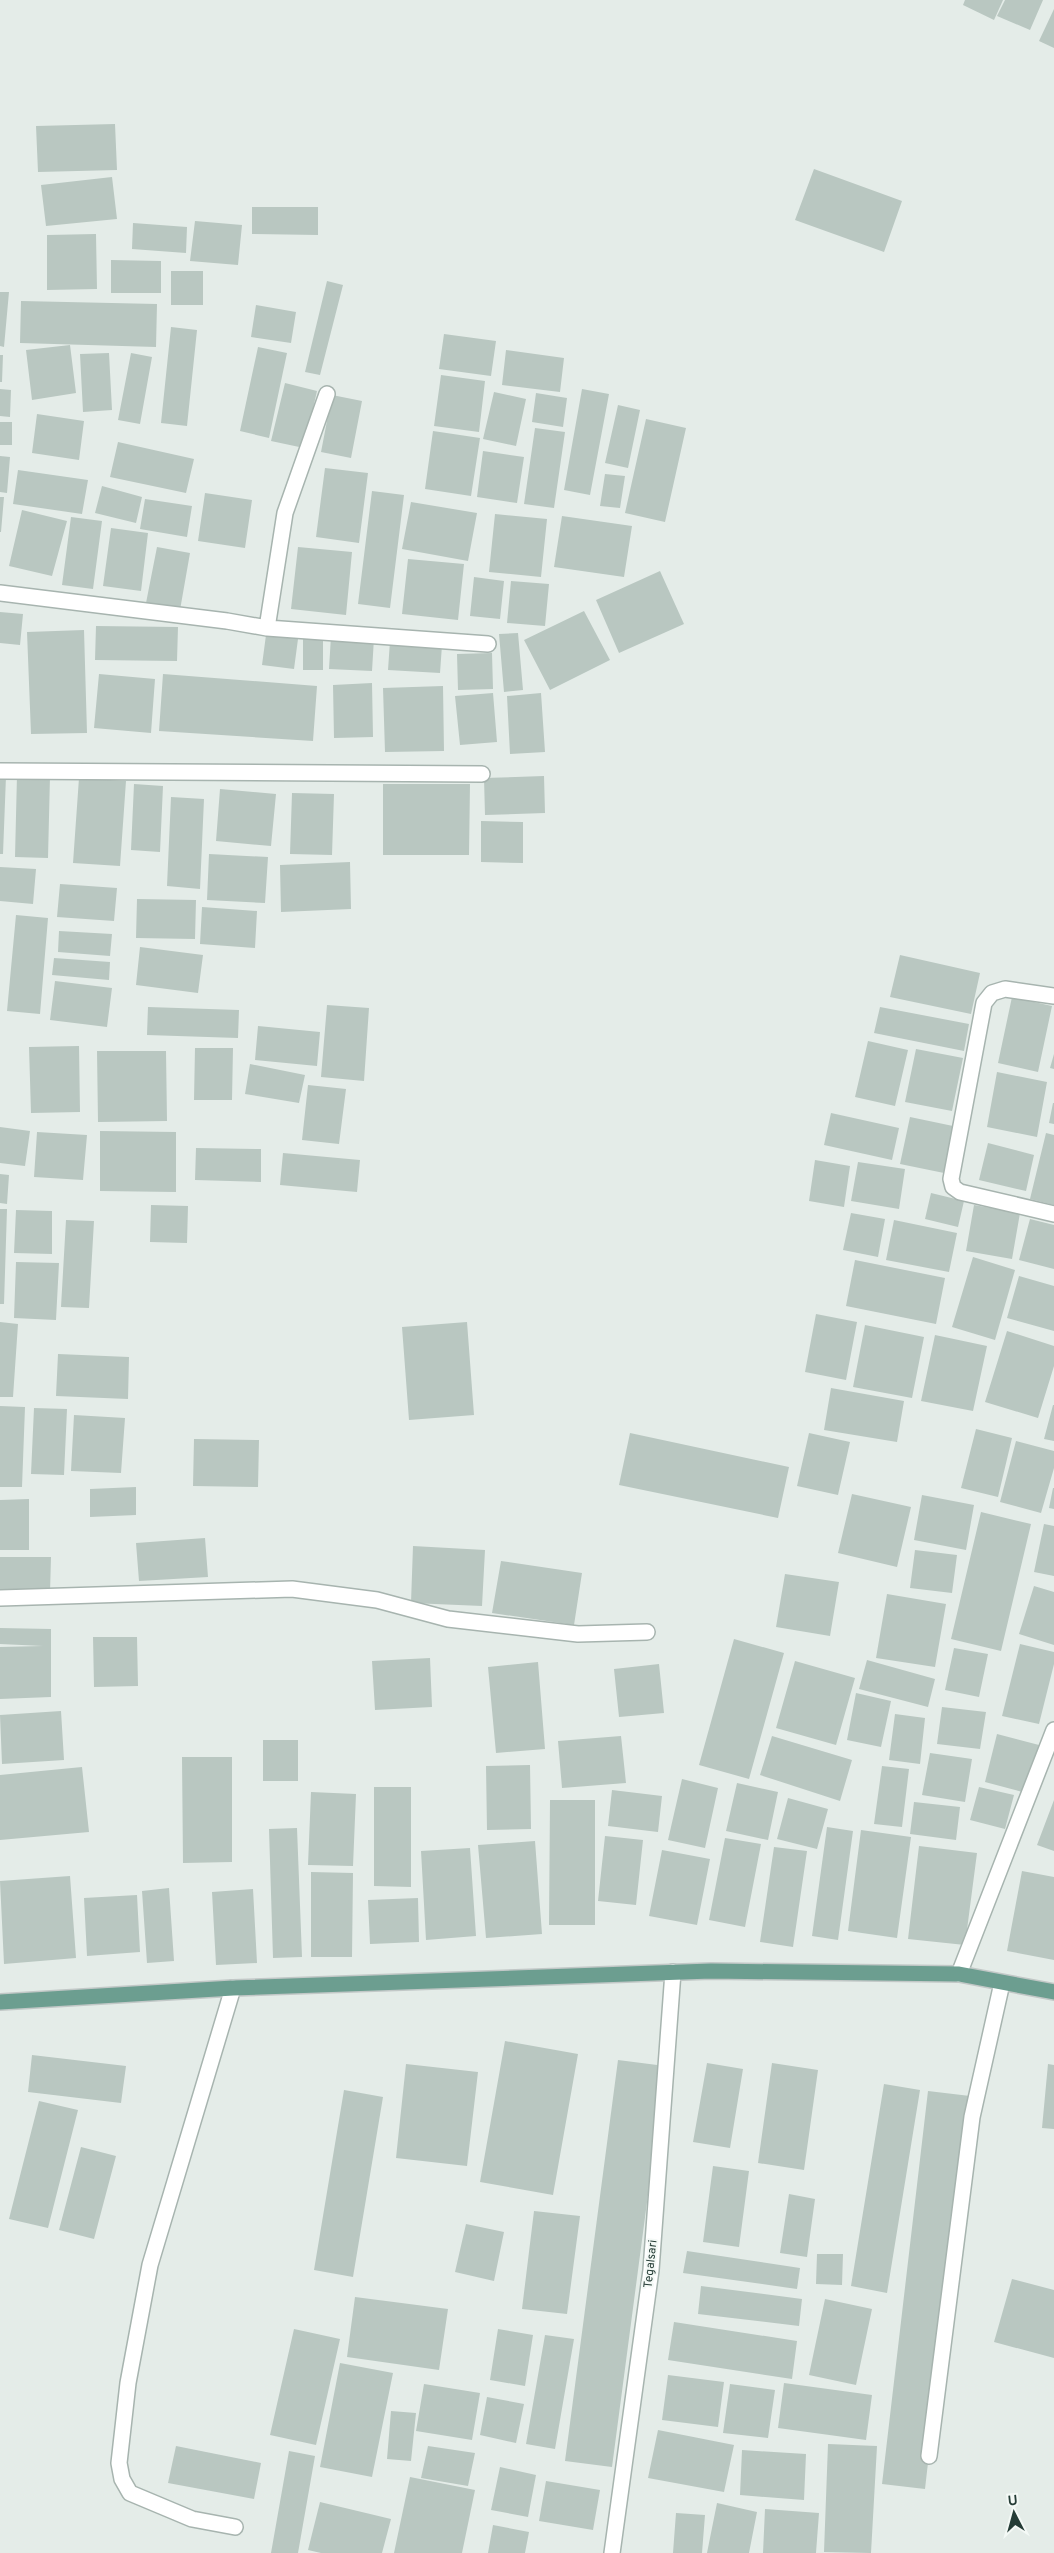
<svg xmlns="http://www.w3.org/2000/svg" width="1054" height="2553" viewBox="0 0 1054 2553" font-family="Overpass,sans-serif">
	<rect width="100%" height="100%" fill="#e4ece8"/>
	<!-- building -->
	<path fill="#b9c7c1" d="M 965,0 L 1003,0 L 994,20 L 963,5 Z
		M 1005,0 L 1043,0 L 1030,30 L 997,16 Z
		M 1054,9 L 1054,48 L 1039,41 Z
		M 115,124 L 117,170 L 38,172 L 36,126 Z
		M 814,169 L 902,201 L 884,252 L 795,220 Z
		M 112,177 L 117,219 L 46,226 L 41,185 Z
		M 252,207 L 318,207 L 318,235 L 252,234 Z
		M 195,221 L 242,225 L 238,265 L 190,261 Z
		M 133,223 L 187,227 L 186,253 L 132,249 Z
		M 96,234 L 97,289 L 47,290 L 47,235 Z
		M 111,260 L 161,261 L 161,293 L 111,293 Z
		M 171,271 L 203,271 L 203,305 L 171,305 Z
		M 327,281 L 343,285 L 320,375 L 305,372 Z
		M 0,292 L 9,292 L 4,347 L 0,346 Z
		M 21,301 L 157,304 L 156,347 L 20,343 Z
		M 256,305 L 296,312 L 291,343 L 251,337 Z
		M 171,327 L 197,330 L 187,426 L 161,423 Z
		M 444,334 L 496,341 L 491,376 L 439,369 Z
		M 70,345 L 76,393 L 32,400 L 26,350 Z
		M 258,347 L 287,353 L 269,438 L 240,431 Z
		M 506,350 L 564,358 L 560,392 L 502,385 Z
		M 109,353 L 112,410 L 83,412 L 80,354 Z
		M 131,353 L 152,357 L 140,424 L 118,420 Z
		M 0,355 L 3,355 L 2,382 L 0,382 Z
		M 441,375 L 485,381 L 479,432 L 434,426 Z
		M 285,383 L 317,391 L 304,448 L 271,441 Z
		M 0,389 L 11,390 L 10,417 L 0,416 Z
		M 582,389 L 609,394 L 590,495 L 564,490 Z
		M 494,392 L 526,399 L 516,446 L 483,439 Z
		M 536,393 L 567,398 L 563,427 L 532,422 Z
		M 332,395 L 362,401 L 351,458 L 321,452 Z
		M 618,405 L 640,410 L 628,468 L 605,463 Z
		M 37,414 L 84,421 L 79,460 L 32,453 Z
		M 646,419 L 686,428 L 665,522 L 625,513 Z
		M 0,422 L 12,422 L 12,445 L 0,445 Z
		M 535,428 L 565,432 L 554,508 L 524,504 Z
		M 433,431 L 480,438 L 471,496 L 425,489 Z
		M 118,442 L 194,459 L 186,493 L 110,477 Z
		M 483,451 L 524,457 L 517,503 L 477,497 Z
		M 0,456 L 10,457 L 7,493 L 0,492 Z
		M 325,468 L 368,473 L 359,543 L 316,537 Z
		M 18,470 L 88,480 L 82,514 L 13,504 Z
		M 605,474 L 625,476 L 620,508 L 600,506 Z
		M 102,486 L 142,497 L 136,523 L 95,513 Z
		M 372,491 L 404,495 L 390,608 L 358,604 Z
		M 205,493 L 252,500 L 245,548 L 198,541 Z
		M 0,497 L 4,497 L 1,532 L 0,532 Z
		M 145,499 L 192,506 L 187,537 L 140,529 Z
		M 411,502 L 477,513 L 468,561 L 402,549 Z
		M 22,510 L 67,521 L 52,576 L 9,566 Z
		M 495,514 L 547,519 L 541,577 L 489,572 Z
		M 562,516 L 632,526 L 624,577 L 554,567 Z
		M 71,517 L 102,521 L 93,589 L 62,585 Z
		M 111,528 L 148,533 L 141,591 L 103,586 Z
		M 157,547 L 190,553 L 180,610 L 146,603 Z
		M 298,547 L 352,552 L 346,615 L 291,609 Z
		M 408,559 L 464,564 L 458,620 L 402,614 Z
		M 660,571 L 684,624 L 619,653 L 596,600 Z
		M 474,577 L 504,581 L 500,619 L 470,616 Z
		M 511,581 L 549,584 L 545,626 L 507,623 Z
		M 584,611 L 610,660 L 550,690 L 524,640 Z
		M 0,612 L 23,614 L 20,645 L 0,643 Z
		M 96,626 L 178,627 L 177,661 L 95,660 Z
		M 84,630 L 87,733 L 31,734 L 27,632 Z
		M 518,633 L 523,690 L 504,692 L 499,634 Z
		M 266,635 L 298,639 L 294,669 L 262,665 Z
		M 331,636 L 374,638 L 372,671 L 329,669 Z
		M 303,639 L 323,639 L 323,670 L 303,670 Z
		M 390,641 L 442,645 L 440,673 L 388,670 Z
		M 492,653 L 493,689 L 458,690 L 457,654 Z
		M 99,674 L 155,679 L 151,733 L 94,728 Z
		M 163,674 L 317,686 L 313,741 L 159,731 Z
		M 372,683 L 373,737 L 334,738 L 333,685 Z
		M 443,686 L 444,751 L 385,752 L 383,688 Z
		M 493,693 L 497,742 L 460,745 L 455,696 Z
		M 541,693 L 545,752 L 510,754 L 507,696 Z
		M 0,775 L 6,776 L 3,854 L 0,854 Z
		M 17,775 L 50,776 L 48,858 L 15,857 Z
		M 544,776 L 545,813 L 485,815 L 484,778 Z
		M 79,778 L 126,781 L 120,866 L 73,863 Z
		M 134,784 L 163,786 L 160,852 L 131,850 Z
		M 383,784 L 470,784 L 469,855 L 383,855 Z
		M 220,789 L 276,794 L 271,846 L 216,841 Z
		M 292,793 L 334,794 L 332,855 L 290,854 Z
		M 171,797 L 204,799 L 200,889 L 167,886 Z
		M 481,821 L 523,822 L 523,863 L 481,862 Z
		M 209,854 L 268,857 L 265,903 L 207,900 Z
		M 350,862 L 351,909 L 281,912 L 280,865 Z
		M 0,867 L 36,869 L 33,904 L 0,901 Z
		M 60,884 L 117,888 L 114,921 L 57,917 Z
		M 137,899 L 196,900 L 195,939 L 136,938 Z
		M 202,907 L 257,911 L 255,948 L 200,944 Z
		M 16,915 L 48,918 L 40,1014 L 7,1011 Z
		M 59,931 L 112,934 L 110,956 L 58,952 Z
		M 140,947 L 203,955 L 198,993 L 136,985 Z
		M 900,955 L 980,973 L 971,1014 L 890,997 Z
		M 54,958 L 110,962 L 109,980 L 52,975 Z
		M 55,981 L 112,988 L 107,1027 L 50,1020 Z
		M 1012,997 L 1052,1006 L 1038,1072 L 998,1063 Z
		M 327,1005 L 369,1008 L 364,1081 L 321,1077 Z
		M 148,1007 L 239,1010 L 238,1038 L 147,1035 Z
		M 880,1007 L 969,1024 L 964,1051 L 874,1033 Z
		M 258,1026 L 320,1032 L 317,1066 L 255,1060 Z
		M 868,1041 L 908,1050 L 895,1106 L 855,1097 Z
		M 79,1046 L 80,1112 L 31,1113 L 29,1047 Z
		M 195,1048 L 233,1048 L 232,1100 L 194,1100 Z
		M 916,1049 L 963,1058 L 952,1111 L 905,1102 Z
		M 97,1051 L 166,1051 L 167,1121 L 98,1122 Z
		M 1054,1054 L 1054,1069 L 1050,1068 Z
		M 250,1064 L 305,1075 L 299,1103 L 245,1094 Z
		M 997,1072 L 1047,1082 L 1037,1137 L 987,1127 Z
		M 308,1085 L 346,1089 L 339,1144 L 302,1140 Z
		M 1053,1103 L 1054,1103 L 1054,1124 L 1049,1123 Z
		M 831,1113 L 899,1128 L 892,1160 L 824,1145 Z
		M 910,1117 L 953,1126 L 944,1173 L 900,1164 Z
		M 0,1127 L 30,1131 L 25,1166 L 0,1163 Z
		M 100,1131 L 176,1132 L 176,1192 L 100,1191 Z
		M 37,1132 L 87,1135 L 83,1180 L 34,1177 Z
		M 1046,1133 L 1054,1135 L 1054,1205 L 1030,1199 Z
		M 988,1143 L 1034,1155 L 1026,1191 L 979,1180 Z
		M 196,1148 L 261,1149 L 261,1182 L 195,1180 Z
		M 283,1153 L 360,1160 L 357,1192 L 280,1185 Z
		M 815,1160 L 850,1166 L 844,1207 L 809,1201 Z
		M 858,1162 L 905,1169 L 899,1209 L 851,1201 Z
		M 0,1174 L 9,1175 L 7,1204 L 0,1203 Z
		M 931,1193 L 964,1201 L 958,1227 L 925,1219 Z
		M 151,1205 L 188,1206 L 187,1243 L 150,1242 Z
		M 974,1205 L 1020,1213 L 1012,1259 L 966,1251 Z
		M 0,1209 L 7,1209 L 4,1304 L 0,1304 Z
		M 16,1210 L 52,1211 L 52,1254 L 14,1253 Z
		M 851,1213 L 885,1219 L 878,1257 L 843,1250 Z
		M 1030,1219 L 1054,1225 L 1054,1269 L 1019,1260 Z
		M 66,1220 L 94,1221 L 89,1308 L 61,1307 Z
		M 894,1220 L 957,1233 L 949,1272 L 886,1260 Z
		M 973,1257 L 1015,1270 L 995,1340 L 952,1327 Z
		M 855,1260 L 945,1278 L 936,1324 L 846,1306 Z
		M 16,1262 L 59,1263 L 56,1320 L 14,1318 Z
		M 1019,1276 L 1054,1286 L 1054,1331 L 1007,1318 Z
		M 816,1314 L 857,1322 L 846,1380 L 805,1372 Z
		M 0,1322 L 18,1324 L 13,1397 L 0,1397 Z
		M 467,1322 L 474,1415 L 409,1420 L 402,1327 Z
		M 865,1325 L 924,1337 L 912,1398 L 853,1387 Z
		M 1007,1331 L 1054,1346 L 1054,1366 L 1038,1418 L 985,1402 Z
		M 935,1335 L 987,1346 L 973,1411 L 921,1401 Z
		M 58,1354 L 129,1357 L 128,1399 L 56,1396 Z
		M 831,1388 L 904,1401 L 897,1442 L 824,1430 Z
		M 1053,1405 L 1054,1405 L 1054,1441 L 1044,1439 Z
		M 0,1406 L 25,1407 L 22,1487 L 0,1487 Z
		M 34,1408 L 67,1409 L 64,1475 L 31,1474 Z
		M 74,1415 L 125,1418 L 121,1473 L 71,1471 Z
		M 976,1429 L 1012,1438 L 998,1497 L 961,1488 Z
		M 630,1433 L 789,1467 L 778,1518 L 619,1485 Z
		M 809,1433 L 850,1442 L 838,1495 L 797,1486 Z
		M 194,1439 L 259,1440 L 258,1487 L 193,1486 Z
		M 1016,1441 L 1054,1451 L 1054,1468 L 1041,1513 L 1000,1502 Z
		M 136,1487 L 136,1515 L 90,1517 L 90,1489 Z
		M 1053,1488 L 1054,1488 L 1054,1509 L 1049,1508 Z
		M 852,1494 L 911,1507 L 897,1567 L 838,1553 Z
		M 922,1495 L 974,1505 L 966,1550 L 914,1540 Z
		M 29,1499 L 29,1550 L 0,1550 L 0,1500 Z
		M 981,1512 L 1031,1524 L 1001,1651 L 951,1639 Z
		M 1044,1524 L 1054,1526 L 1054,1576 L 1034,1572 Z
		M 205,1538 L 208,1577 L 139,1581 L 136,1543 Z
		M 413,1546 L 485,1550 L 482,1606 L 411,1603 Z
		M 915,1550 L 957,1555 L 952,1593 L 910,1588 Z
		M 0,1557 L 51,1557 L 50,1593 L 0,1593 Z
		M 501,1561 L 582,1573 L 574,1625 L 492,1613 Z
		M 785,1574 L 839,1582 L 830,1636 L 776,1627 Z
		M 1034,1586 L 1054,1592 L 1054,1645 L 1019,1634 Z
		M 887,1594 L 946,1604 L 935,1667 L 876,1658 Z
		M 0,1628 L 51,1629 L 51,1697 L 0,1699 L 0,1647 L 43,1646 L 0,1644 Z
		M 93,1637 L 137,1637 L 138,1686 L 94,1687 Z
		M 734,1639 L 784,1653 L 749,1779 L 699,1765 Z
		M 1020,1644 L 1054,1652 L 1054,1664 L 1039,1724 L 1002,1716 Z
		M 954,1648 L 988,1654 L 979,1697 L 945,1690 Z
		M 430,1658 L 432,1707 L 375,1710 L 372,1661 Z
		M 867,1660 L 935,1679 L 928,1707 L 859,1689 Z
		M 795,1661 L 855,1678 L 836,1745 L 776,1728 Z
		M 538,1662 L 545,1749 L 496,1753 L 488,1667 Z
		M 659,1664 L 664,1713 L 619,1717 L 614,1669 Z
		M 856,1693 L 891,1701 L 881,1747 L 847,1740 Z
		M 942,1707 L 986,1712 L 980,1749 L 937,1744 Z
		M 61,1711 L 64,1760 L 2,1764 L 0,1715 Z
		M 895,1714 L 925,1718 L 920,1764 L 889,1760 Z
		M 997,1734 L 1039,1745 L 1026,1793 L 985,1782 Z
		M 621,1736 L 626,1783 L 562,1788 L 558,1741 Z
		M 772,1736 L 852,1760 L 840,1801 L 760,1775 Z
		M 263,1740 L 298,1740 L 298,1781 L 263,1781 Z
		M 930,1753 L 972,1759 L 965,1802 L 922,1795 Z
		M 182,1757 L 232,1757 L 232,1862 L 183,1863 Z
		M 530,1765 L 531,1829 L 487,1830 L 486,1766 Z
		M 882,1766 L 909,1769 L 902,1827 L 874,1824 Z
		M 82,1767 L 89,1832 L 0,1840 L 0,1775 Z
		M 682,1779 L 718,1788 L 705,1848 L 668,1840 Z
		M 737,1783 L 778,1792 L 768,1840 L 726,1831 Z
		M 374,1787 L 411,1787 L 411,1887 L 374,1886 Z
		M 979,1787 L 1014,1795 L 1005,1829 L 970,1820 Z
		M 612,1790 L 662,1796 L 658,1832 L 608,1826 Z
		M 311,1792 L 356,1794 L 353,1866 L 308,1865 Z
		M 788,1798 L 828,1809 L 817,1849 L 777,1839 Z
		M 550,1800 L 595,1800 L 595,1925 L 549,1925 Z
		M 1054,1800 L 1054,1851 L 1037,1845 Z
		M 914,1802 L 960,1807 L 956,1840 L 910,1834 Z
		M 827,1827 L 853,1831 L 838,1940 L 812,1936 Z
		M 297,1828 L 302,1957 L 273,1958 L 269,1829 Z
		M 861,1830 L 911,1837 L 897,1938 L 848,1931 Z
		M 605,1836 L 643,1840 L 636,1905 L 598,1901 Z
		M 725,1838 L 761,1844 L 745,1927 L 709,1920 Z
		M 535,1841 L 542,1934 L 486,1938 L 478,1845 Z
		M 919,1846 L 977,1853 L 965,1945 L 908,1939 Z
		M 774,1847 L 807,1851 L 793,1947 L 760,1942 Z
		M 470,1848 L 476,1936 L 426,1940 L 421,1851 Z
		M 662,1850 L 710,1859 L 697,1925 L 649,1916 Z
		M 1022,1871 L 1054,1877 L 1054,1960 L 1007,1951 Z
		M 311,1872 L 353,1873 L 352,1957 L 311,1957 Z
		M 70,1876 L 76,1958 L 4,1964 L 0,1881 Z
		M 169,1888 L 174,1961 L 147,1963 L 142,1891 Z
		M 253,1889 L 257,1963 L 216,1965 L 212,1892 Z
		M 137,1895 L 140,1952 L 87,1956 L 84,1898 Z
		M 418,1898 L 419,1942 L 370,1944 L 368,1900 Z
		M 505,2041 L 578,2054 L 553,2195 L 480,2182 Z
		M 32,2055 L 126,2066 L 121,2103 L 28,2092 Z
		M 618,2060 L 665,2066 L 612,2467 L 565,2461 Z
		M 707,2063 L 743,2069 L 730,2148 L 693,2142 Z
		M 772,2063 L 818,2070 L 804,2170 L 758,2163 Z
		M 406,2064 L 478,2072 L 467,2166 L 396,2158 Z
		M 1048,2064 L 1054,2065 L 1054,2129 L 1042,2128 Z
		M 884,2084 L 920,2090 L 887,2293 L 851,2286 Z
		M 344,2090 L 383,2097 L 353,2277 L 314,2270 Z
		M 928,2091 L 970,2096 L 925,2489 L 882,2484 Z
		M 39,2101 L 78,2110 L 48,2228 L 9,2219 Z
		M 81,2147 L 116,2156 L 94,2239 L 59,2230 Z
		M 713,2166 L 749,2171 L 739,2247 L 703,2242 Z
		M 789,2194 L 815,2199 L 807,2257 L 780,2253 Z
		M 534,2211 L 580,2216 L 567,2314 L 522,2309 Z
		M 466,2224 L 504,2232 L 494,2281 L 455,2272 Z
		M 687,2251 L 800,2268 L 797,2289 L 683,2273 Z
		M 817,2254 L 843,2254 L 842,2285 L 816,2284 Z
		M 1012,2279 L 1054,2290 L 1054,2358 L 994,2342 Z
		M 701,2286 L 802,2299 L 799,2326 L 698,2314 Z
		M 355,2297 L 448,2309 L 439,2370 L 347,2357 Z
		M 825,2299 L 872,2309 L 856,2385 L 809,2375 Z
		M 674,2322 L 797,2341 L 792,2379 L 668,2360 Z
		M 294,2329 L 340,2339 L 316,2445 L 270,2435 Z
		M 498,2329 L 533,2335 L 525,2386 L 490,2380 Z
		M 545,2335 L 574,2339 L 555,2449 L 526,2444 Z
		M 340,2363 L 393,2373 L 372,2477 L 320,2467 Z
		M 668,2375 L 724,2382 L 718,2427 L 662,2420 Z
		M 784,2383 L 872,2395 L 866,2440 L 778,2428 Z
		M 424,2384 L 480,2393 L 472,2440 L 416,2431 Z
		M 730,2384 L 775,2390 L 768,2438 L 723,2433 Z
		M 487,2397 L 524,2404 L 516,2443 L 480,2435 Z
		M 391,2411 L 416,2413 L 411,2461 L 387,2459 Z
		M 658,2430 L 734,2445 L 724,2492 L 648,2478 Z
		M 828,2444 L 877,2446 L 871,2553 L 824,2552 Z
		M 176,2446 L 261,2463 L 254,2499 L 168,2483 Z
		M 428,2446 L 475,2453 L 468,2486 L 421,2478 Z
		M 742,2450 L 806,2454 L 804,2500 L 740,2495 Z
		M 289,2451 L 315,2456 L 298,2553 L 271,2553 Z
		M 500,2467 L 536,2475 L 528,2517 L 491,2510 Z
		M 410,2477 L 475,2490 L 462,2553 L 394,2553 Z
		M 546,2481 L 600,2490 L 593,2530 L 539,2521 Z
		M 320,2502 L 391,2519 L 382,2553 L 321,2553 L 308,2550 Z
		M 717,2503 L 757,2512 L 749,2553 L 707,2553 Z
		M 765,2509 L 819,2513 L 816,2553 L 763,2553 Z
		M 676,2513 L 705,2515 L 702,2553 L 673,2553 Z
		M 493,2525 L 529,2532 L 525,2553 L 488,2553 Z"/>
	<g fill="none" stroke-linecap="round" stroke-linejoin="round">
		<!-- minor casing -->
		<g stroke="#a7b4af" stroke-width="18">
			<path id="minor" d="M 0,593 L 227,621 L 267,628 L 285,513 L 327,394
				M 267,628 L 488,644
				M 0,771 L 482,774
				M 1054,996 L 1005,989 L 992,993 L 984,1003 L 951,1179 L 953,1187 L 960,1192 L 1054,1214
				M 0,1598 L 292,1589 L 377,1600 L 448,1619 L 578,1634 L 647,1632
				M 959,1974 L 1054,1730
				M 233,1988 L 150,2265 L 128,2383 L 119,2463 L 122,2479 L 130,2493 L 192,2519 L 235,2527
				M 929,2456 L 972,2117 L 1002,1983
				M 612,2553 L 651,2270 L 673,1972"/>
		</g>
		<!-- major casing -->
		<g stroke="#c2c8c7" stroke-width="18">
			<path id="major" d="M 0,2002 L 233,1988 L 711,1971 L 959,1974 L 1054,1992"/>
		</g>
		<!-- minor -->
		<use href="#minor" stroke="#fff" stroke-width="15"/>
		<!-- major -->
		<use href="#major" stroke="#6c9e90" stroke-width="15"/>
	</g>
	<g text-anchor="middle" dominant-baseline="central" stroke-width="4" stroke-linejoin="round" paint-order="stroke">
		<!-- street labels -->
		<g font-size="12" fill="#253c36" stroke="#f4f9f6">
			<text transform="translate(651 2264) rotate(-84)">Tegalsari</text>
		</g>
	</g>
	<!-- north arrow -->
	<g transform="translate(1014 2513) rotate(354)" stroke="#f4f9f6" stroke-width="4" paint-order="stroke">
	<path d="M0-4L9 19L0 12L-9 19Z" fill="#253c36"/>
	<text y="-8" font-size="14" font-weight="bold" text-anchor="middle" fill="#253c36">U</text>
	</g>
</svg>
